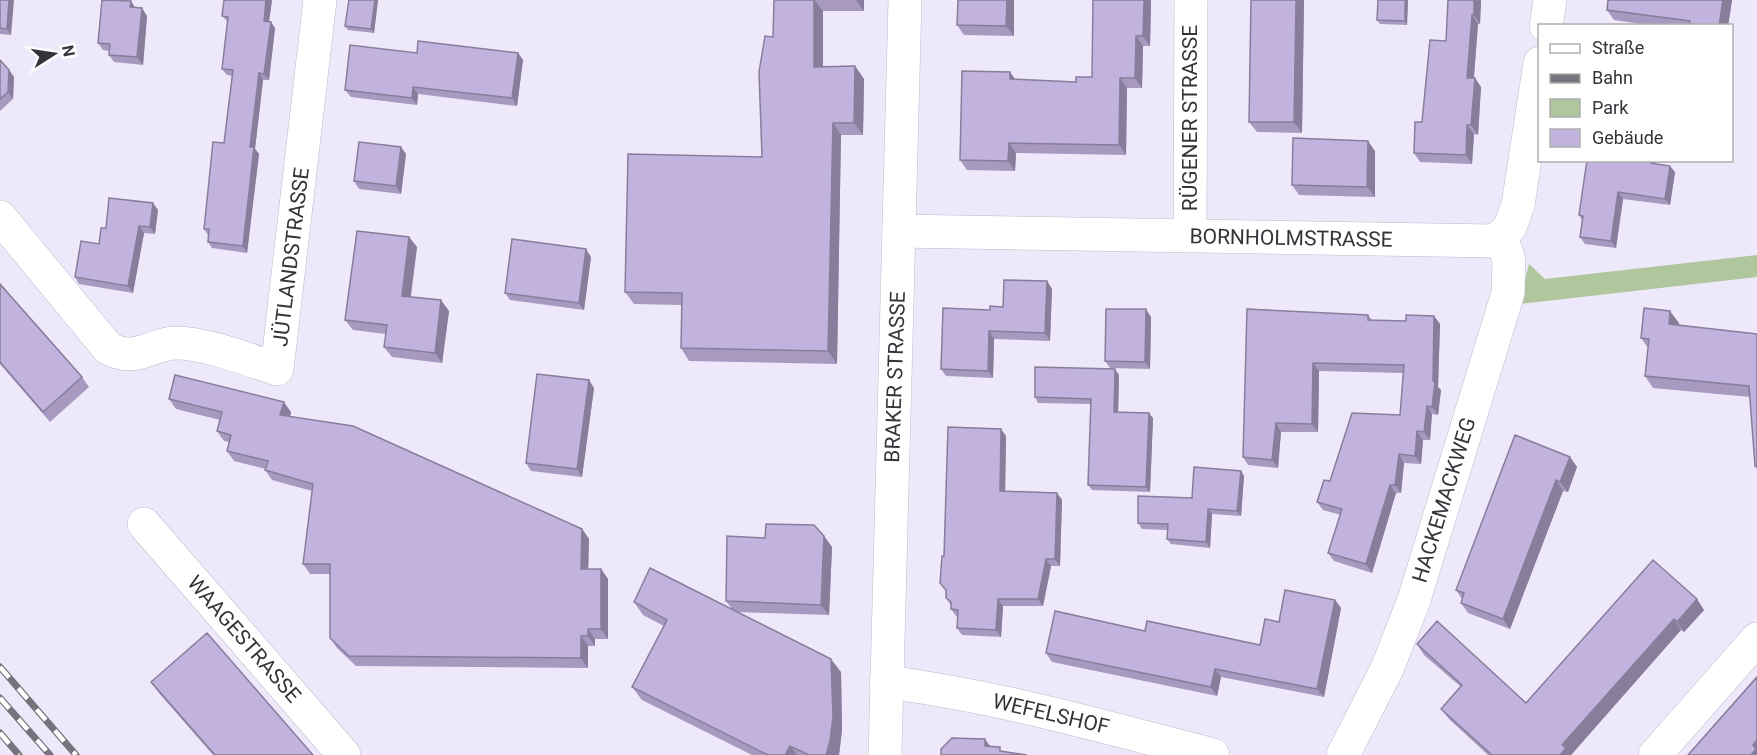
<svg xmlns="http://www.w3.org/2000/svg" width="1757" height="755" viewBox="0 0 1757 755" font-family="Roboto,sans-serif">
	<rect width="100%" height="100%" fill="#eee9fa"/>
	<!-- green -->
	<path fill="#b0c69c" d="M 1757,255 L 1757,277 L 1519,304 L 1529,264 L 1545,279 Z"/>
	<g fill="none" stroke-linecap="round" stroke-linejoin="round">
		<!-- minor casing -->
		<g stroke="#bfb9ca" stroke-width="34">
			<path id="minor" d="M 1546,26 L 1550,0
				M 0,217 L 108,348 C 136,363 148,345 174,343 C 203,342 249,360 277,369 L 320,0
				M 899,231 L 1493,241 L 1501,236 L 1510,227 L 1518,205 L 1540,63
				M 1190,235 L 1191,0
				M 144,524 L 344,755
				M 886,682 C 997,696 1105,727 1213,755
				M 1343,755 L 1387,669 L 1414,600 L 1508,293 L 1509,260 L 1501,236
				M 1655,755 L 1757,639"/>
		</g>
		<!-- major casing -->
		<g stroke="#bfb9ca" stroke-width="34">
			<path id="major" d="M 885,755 L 905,0"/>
		</g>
		<!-- minor -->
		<use href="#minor" stroke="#fff" stroke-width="33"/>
		<!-- major -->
		<use href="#major" stroke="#fff" stroke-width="33"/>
		<!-- rail casing -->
		<g stroke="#76737d" stroke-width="7">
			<path id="rail" d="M 0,667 L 76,755
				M 0,698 L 50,755
				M 0,733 L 19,755"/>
		</g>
		<!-- rail -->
		<use href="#rail" stroke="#fff" stroke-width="4.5" stroke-dasharray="14" stroke-linecap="butt"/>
	</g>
	<!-- wall -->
	<path fill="#a799bf" d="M 0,0 L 11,35 L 0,34 Z
		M 224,0 L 272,0 L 269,22 L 275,28 L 269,80 L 263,80 L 255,149 L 259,154 L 247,253 L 212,248 L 208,242 L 208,235 L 204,229 L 224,143 L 232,76 L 227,75 L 222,69 L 228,22 L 222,16 Z
		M 349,0 L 378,0 L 374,33 L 348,30 L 345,26 Z
		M 774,0 L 864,0 L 864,11 L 823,11 L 823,67 L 855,66 L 864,79 L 863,135 L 841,135 L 837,364 L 689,361 L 681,348 L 682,305 L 634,304 L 625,292 L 762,157 L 773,37 Z
		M 958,0 L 1014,0 L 1014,36 L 964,35 L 957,25 Z
		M 1151,0 L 1150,46 L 1143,46 L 1142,88 L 1127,88 L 1126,155 L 1016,153 L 1015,171 L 967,170 L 960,160 L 1010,72 L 1015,79 L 1076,82 L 1092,77 Z
		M 1251,0 L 1304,0 L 1302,133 L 1257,132 L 1249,122 Z
		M 1408,0 L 1407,25 L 1380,24 L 1377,20 Z
		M 1481,0 L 1480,24 L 1478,24 L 1474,78 L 1481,87 L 1478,135 L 1474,134 L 1472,164 L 1420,162 L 1414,153 L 1446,41 Z
		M 1732,0 L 1728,26 L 1654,26 L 1614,20 L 1607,10 Z
		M 131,1 L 135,8 L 147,16 L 143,65 L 114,62 L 109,55 L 109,51 L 103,50 L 98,43 Z
		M 417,53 L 518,53 L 523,60 L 517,106 L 418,94 L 417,105 L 351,97 L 345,90 Z
		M 0,60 L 9,70 L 14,77 L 13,99 L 0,111 Z
		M 1375,151 L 1375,197 L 1299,195 L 1292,185 Z
		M 406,154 L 401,194 L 359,189 L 354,181 Z
		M 1656,164 L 1675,172 L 1670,205 L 1623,199 L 1616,248 L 1585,244 L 1580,237 L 1582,220 L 1579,215 Z
		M 158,210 L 155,234 L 144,233 L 133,293 L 79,284 L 75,277 L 99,244 L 106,228 Z
		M 409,237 L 417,247 L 411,297 L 449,311 L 442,363 L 392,357 L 384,347 L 386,334 L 353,330 L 345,320 Z
		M 591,257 L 584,310 L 510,300 L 505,293 Z
		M 1047,281 L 1052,289 L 1050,341 L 994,339 L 993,378 L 946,376 L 941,369 L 990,310 L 1003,307 Z
		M 0,284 L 82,377 L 89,387 L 50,422 L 0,364 Z
		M 1247,309 L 1368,315 L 1372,320 L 1406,321 L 1434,316 L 1440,324 L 1438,387 L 1441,390 L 1438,415 L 1432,414 L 1430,440 L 1423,440 L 1421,464 L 1404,463 L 1401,493 L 1396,493 L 1372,573 L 1334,561 L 1328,553 L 1341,515 L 1323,510 L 1317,502 L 1330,481 L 1400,415 L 1403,373 L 1319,371 L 1318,432 L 1281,432 L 1278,468 L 1248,465 L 1243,457 Z
		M 1151,317 L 1150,369 L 1110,368 L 1105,361 Z
		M 1679,323 L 1678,325 L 1757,334 L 1757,470 L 1755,466 L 1750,397 L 1653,388 L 1645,376 L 1648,348 L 1641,338 Z
		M 1119,375 L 1118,412 L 1153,418 L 1150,492 L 1092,490 L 1088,485 L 1091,404 L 1038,403 L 1035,397 Z
		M 594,388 L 582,477 L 531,471 L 526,463 Z
		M 169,399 L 291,412 L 290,417 L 582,529 L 589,539 L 588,569 L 601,569 L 608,579 L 608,639 L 595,639 L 595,646 L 588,646 L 588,668 L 356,666 L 337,648 L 330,638 L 330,574 L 310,574 L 303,564 L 312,491 L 272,480 L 265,470 L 266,469 L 234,461 L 227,451 L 229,442 L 224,441 L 217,431 L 220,420 L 176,409 Z
		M 1006,436 L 1005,491 L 1057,493 L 1062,500 L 1060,566 L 1051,566 L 1043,606 L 1003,606 L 1001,637 L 962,635 L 957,628 L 958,616 L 956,616 L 951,609 L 951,605 L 946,598 L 946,591 L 940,583 L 944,556 Z
		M 1570,457 L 1577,467 L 1568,492 L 1563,491 L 1510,629 L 1468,613 L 1461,603 L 1462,599 L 1456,590 Z
		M 1241,471 L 1244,476 L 1241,516 L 1212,514 L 1210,548 L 1171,544 L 1167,539 L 1168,530 L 1142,529 L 1138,523 L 1192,498 Z
		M 824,536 L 832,547 L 829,615 L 736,612 L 841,672 L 842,730 L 839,755 L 752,755 L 642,700 L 632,687 L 664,626 L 643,615 L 634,602 L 732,609 L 726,601 L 765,538 Z
		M 1653,560 L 1704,610 L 1684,632 L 1681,630 L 1571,755 L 1488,755 L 1449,719 L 1441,709 L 1461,687 L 1424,655 L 1417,644 L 1526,703 Z
		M 1335,600 L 1341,608 L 1324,697 L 1221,677 L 1217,696 L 1052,662 L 1046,653 L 1145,631 L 1260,645 L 1279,622 Z
		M 151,682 L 313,755 L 213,755 L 159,693 Z"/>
	<!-- shaded-wall -->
	<path fill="#887d9b" d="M 9,0 L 14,0 L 11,35 L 7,29 Z
		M 266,0 L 272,0 L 268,28 L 264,21 Z
		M 375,0 L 378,0 L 374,33 L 371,29 Z
		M 814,0 L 823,11 L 823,79 L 814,67 Z
		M 856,0 L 864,0 L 864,11 Z
		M 1007,0 L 1014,0 L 1014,36 L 1006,26 Z
		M 1144,0 L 1151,0 L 1150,46 L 1143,36 Z
		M 1296,0 L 1304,0 L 1302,133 L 1294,122 Z
		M 1405,0 L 1408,0 L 1407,25 L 1405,21 Z
		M 1474,0 L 1481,0 L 1480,24 L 1474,15 Z
		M 1723,0 L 1732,0 L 1728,26 L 1719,26 Z
		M 131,1 L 136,9 L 130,7 Z
		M 142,8 L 147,16 L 143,65 L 137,57 Z
		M 1472,15 L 1478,24 L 1473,87 L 1467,78 Z
		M 271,22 L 275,28 L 269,80 L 264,74 Z
		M 1136,36 L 1143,46 L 1142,88 L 1135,78 Z
		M 518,53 L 523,60 L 517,106 L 512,98 Z
		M 855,66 L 864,79 L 863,135 L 854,123 Z
		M 9,70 L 14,77 L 13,99 L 8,92 Z
		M 1010,72 L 1017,82 L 1010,79 Z
		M 259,73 L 263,80 L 255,149 L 259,154 L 247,253 L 243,246 L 250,147 Z
		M 1120,78 L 1127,88 L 1126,155 L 1119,145 Z
		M 1475,78 L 1481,87 L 1478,135 L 1471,125 Z
		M 413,87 L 418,94 L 417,105 L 412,98 Z
		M 833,123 L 841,135 L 837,364 L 828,351 Z
		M 1467,125 L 1474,134 L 1472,164 L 1466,155 Z
		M 1368,141 L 1375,151 L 1375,197 L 1367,187 Z
		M 1009,143 L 1016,153 L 1015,171 L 1008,161 Z
		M 401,147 L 406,154 L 401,194 L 396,186 Z
		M 1651,160 L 1656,160 L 1655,170 L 1651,163 Z
		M 1670,166 L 1675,172 L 1670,205 L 1665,199 Z
		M 1618,192 L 1623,199 L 1616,248 L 1611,241 Z
		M 153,203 L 158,210 L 155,234 L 150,227 Z
		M 139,226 L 144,233 L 133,293 L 128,286 Z
		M 409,237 L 417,247 L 409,306 L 402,296 Z
		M 586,249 L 591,257 L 584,310 L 579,303 Z
		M 1047,281 L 1052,289 L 1050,341 L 1045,333 Z
		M 441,300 L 449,311 L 442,363 L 435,353 Z
		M 1146,309 L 1151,317 L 1150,369 L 1145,362 Z
		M 1670,311 L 1679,323 L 1677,336 L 1669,324 Z
		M 1434,316 L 1440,324 L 1438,387 L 1441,390 L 1438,415 L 1432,407 Z
		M 989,331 L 994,339 L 993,378 L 988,371 Z
		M 1313,363 L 1319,371 L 1318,432 L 1312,424 Z
		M 1115,369 L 1119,375 L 1118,417 L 1114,412 Z
		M 589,380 L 594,388 L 582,477 L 577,469 Z
		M 284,402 L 291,412 L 288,425 L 280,415 Z
		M 1427,406 L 1432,414 L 1430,440 L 1424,432 Z
		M 1149,413 L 1153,418 L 1150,492 L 1146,487 Z
		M 1276,423 L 1281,432 L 1278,468 L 1272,460 Z
		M 1001,429 L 1006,436 L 1005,498 L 1000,491 Z
		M 1417,431 L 1423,440 L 1421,464 L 1415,456 Z
		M 1399,454 L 1404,463 L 1401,493 L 1395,485 Z
		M 1570,457 L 1577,467 L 1568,492 L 1560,482 Z
		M 1241,471 L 1244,476 L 1241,516 L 1237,511 Z
		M 1556,480 L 1563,491 L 1510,629 L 1503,619 Z
		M 1390,485 L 1396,493 L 1372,573 L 1366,564 Z
		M 1057,493 L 1062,500 L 1060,566 L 1055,559 Z
		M 1208,509 L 1212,514 L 1210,548 L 1206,542 Z
		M 582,529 L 589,539 L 588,579 L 581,569 Z
		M 824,536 L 832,547 L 829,615 L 821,605 Z
		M 1046,559 L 1051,566 L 1043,606 L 1038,599 Z
		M 601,569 L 608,579 L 608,639 L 601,629 Z
		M 998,599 L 1003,606 L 1001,637 L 996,630 Z
		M 1697,599 L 1704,610 L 1684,632 L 1677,622 Z
		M 1335,600 L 1341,608 L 1324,697 L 1317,689 Z
		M 1674,619 L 1681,630 L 1571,755 L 1560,755 L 1562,745 Z
		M 588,629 L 595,639 L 595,646 L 588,636 Z
		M 581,636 L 588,646 L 588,668 L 581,658 Z
		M 831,659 L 841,672 L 842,730 L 839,755 L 826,755 Z
		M 1215,669 L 1221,677 L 1217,696 L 1211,687 Z
		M 985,739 L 990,746 L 990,753 L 985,746 Z
		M 1757,740 L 1757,755 L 1751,755 L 1753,745 Z
		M 790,746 L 797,755 L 785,755 Z"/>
	<!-- building -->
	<path fill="#c2b2de" stroke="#887d9b" stroke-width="1.5" d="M 0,0 L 9,0 L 7,29 L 0,28 Z
		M 102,0 L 131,1 L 130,7 L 142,8 L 137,57 L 109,55 L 110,44 L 98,43 Z
		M 224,0 L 266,0 L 264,21 L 271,22 L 264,74 L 259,73 L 250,147 L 254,147 L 243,246 L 208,242 L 209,229 L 204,229 L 213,142 L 224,143 L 233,70 L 222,69 L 228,17 L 222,16 Z
		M 349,0 L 375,0 L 371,29 L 345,26 Z
		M 774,0 L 814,0 L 814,67 L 855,66 L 854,123 L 833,123 L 828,351 L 681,348 L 682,293 L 625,292 L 628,154 L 762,157 L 759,72 L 765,36 L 773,37 Z
		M 958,0 L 1007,0 L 1006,26 L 957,25 Z
		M 1093,0 L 1144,0 L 1143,36 L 1136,36 L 1135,78 L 1120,78 L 1119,145 L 1009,143 L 1008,161 L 960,160 L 962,71 L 1010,72 L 1010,79 L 1076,82 L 1076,77 L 1092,77 Z
		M 1251,0 L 1296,0 L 1294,122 L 1249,122 Z
		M 1378,0 L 1405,0 L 1405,21 L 1377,20 Z
		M 1448,0 L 1474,0 L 1474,15 L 1472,15 L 1467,78 L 1475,78 L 1471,125 L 1467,125 L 1466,155 L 1414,153 L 1415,122 L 1422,122 L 1430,40 L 1446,41 Z
		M 1608,0 L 1723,0 L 1719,26 L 1689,26 L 1690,21 L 1607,10 Z
		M 418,41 L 518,53 L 512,98 L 413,87 L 412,98 L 345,90 L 350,45 L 417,53 Z
		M 0,60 L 9,70 L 8,92 L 0,99 Z
		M 1293,138 L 1368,141 L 1367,187 L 1292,185 Z
		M 359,142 L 401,147 L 396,186 L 354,181 Z
		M 1587,160 L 1651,160 L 1651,163 L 1670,166 L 1665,199 L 1618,192 L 1611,241 L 1580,237 L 1583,216 L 1579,215 Z
		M 109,198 L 153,203 L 150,227 L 139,226 L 128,286 L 75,277 L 81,241 L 99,244 L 101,228 L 106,228 Z
		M 357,231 L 409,237 L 402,296 L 441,300 L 435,353 L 384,347 L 387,325 L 345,320 Z
		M 512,239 L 586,249 L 579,303 L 505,293 Z
		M 1004,280 L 1047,281 L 1045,333 L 989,331 L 988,371 L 941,369 L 943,308 L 990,310 L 990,306 L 1003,307 Z
		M 0,284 L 82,377 L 43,412 L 0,362 Z
		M 1644,308 L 1670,311 L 1669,324 L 1757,334 L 1757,466 L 1755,466 L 1749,386 L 1645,376 L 1649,339 L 1641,338 Z
		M 1106,309 L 1146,309 L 1145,362 L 1105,361 Z
		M 1247,309 L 1368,315 L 1368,320 L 1406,321 L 1406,315 L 1434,316 L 1433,381 L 1435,382 L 1432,407 L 1427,406 L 1424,432 L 1417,431 L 1415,456 L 1399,454 L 1395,485 L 1390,485 L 1366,564 L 1328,553 L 1342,509 L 1317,502 L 1324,480 L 1330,481 L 1352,413 L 1400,415 L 1404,365 L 1313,363 L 1312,424 L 1276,423 L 1272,460 L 1243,457 Z
		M 1035,367 L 1115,369 L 1114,412 L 1149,413 L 1146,487 L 1088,485 L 1091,399 L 1035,397 Z
		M 537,374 L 589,380 L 577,469 L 526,463 Z
		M 175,375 L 284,402 L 280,415 L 353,426 L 582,529 L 581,569 L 601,569 L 601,629 L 588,629 L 588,636 L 581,636 L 581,658 L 349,656 L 330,638 L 330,564 L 303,564 L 313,484 L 265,470 L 268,461 L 227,451 L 231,435 L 217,431 L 222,412 L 169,399 Z
		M 948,427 L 1001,429 L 1000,491 L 1057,493 L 1055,559 L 1046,559 L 1038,599 L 998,599 L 996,630 L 957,628 L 958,610 L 951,609 L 951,602 L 946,598 L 946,590 L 940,583 L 942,556 L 944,556 Z
		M 1515,435 L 1570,457 L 1560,482 L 1556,480 L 1503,619 L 1461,603 L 1464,593 L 1456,590 Z
		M 1194,467 L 1241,471 L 1237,511 L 1208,509 L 1206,542 L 1167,539 L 1168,524 L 1138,523 L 1138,496 L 1192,498 Z
		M 766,524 L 814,525 L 824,536 L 821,605 L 726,601 L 727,536 L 765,538 Z
		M 1653,560 L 1697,599 L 1677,622 L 1674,619 L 1562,745 L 1566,748 L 1560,755 L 1492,755 L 1441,709 L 1462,685 L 1417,644 L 1437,621 L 1526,703 Z
		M 650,568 L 831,659 L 833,717 L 830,741 L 826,755 L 809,755 L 790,746 L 785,755 L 768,755 L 632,687 L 667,620 L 634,602 Z
		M 1285,590 L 1335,600 L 1317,689 L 1215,669 L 1211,687 L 1046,653 L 1055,611 L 1145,631 L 1147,621 L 1260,645 L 1265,619 L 1279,622 Z
		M 207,633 L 313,755 L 215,755 L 151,682 Z
		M 1757,677 L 1757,740 L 1753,745 L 1756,749 L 1751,755 L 1688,755 Z
		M 952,738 L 985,739 L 985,746 L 1000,747 L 1000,751 L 1027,755 L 941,755 L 941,749 Z"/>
	<g text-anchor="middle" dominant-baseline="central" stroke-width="4.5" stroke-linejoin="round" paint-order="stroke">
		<!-- street labels -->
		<g font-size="21" fill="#36343a" stroke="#fff">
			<text transform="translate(1190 118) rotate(-90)">RÜGENER STRASSE</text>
			<text transform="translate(1291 238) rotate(1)">BORNHOLMSTRASSE</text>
			<text transform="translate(291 257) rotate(-83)">JÜTLANDSTRASSE</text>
			<text transform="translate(895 377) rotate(-88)">BRAKER STRASSE</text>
			<text transform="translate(1444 500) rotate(-73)">HACKEMACKWEG</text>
			<text transform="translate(244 639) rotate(49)">WAAGESTRASSE</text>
			<text transform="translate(1051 714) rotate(13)">WEFELSHOF</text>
		</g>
	</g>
	<!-- legend -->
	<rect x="1538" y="24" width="195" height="138" fill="#ffffff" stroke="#afaeb0" stroke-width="1.5"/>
	<rect x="1550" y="44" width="30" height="9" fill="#ffffff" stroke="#afaeb0" stroke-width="1.5"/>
	<text x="1592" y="54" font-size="18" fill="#36343a">Straße</text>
	<rect x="1550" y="74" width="30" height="9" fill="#76737d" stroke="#afaeb0" stroke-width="1.5"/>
	<text x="1592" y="84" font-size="18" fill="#36343a">Bahn</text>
	<rect x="1550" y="99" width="30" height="18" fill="#b0c69c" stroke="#afaeb0" stroke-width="1.5"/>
	<text x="1592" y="114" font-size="18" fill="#36343a">Park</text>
	<rect x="1550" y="129" width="30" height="18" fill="#c2b2de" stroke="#afaeb0" stroke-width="1.5"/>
	<text x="1592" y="144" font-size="18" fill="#36343a">Gebäude</text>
	<!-- north arrow -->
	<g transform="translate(54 54) rotate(78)" stroke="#ffffff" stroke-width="4.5" paint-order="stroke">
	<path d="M0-4.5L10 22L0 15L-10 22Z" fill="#36343a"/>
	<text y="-9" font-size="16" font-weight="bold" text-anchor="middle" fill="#36343a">N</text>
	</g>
</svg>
